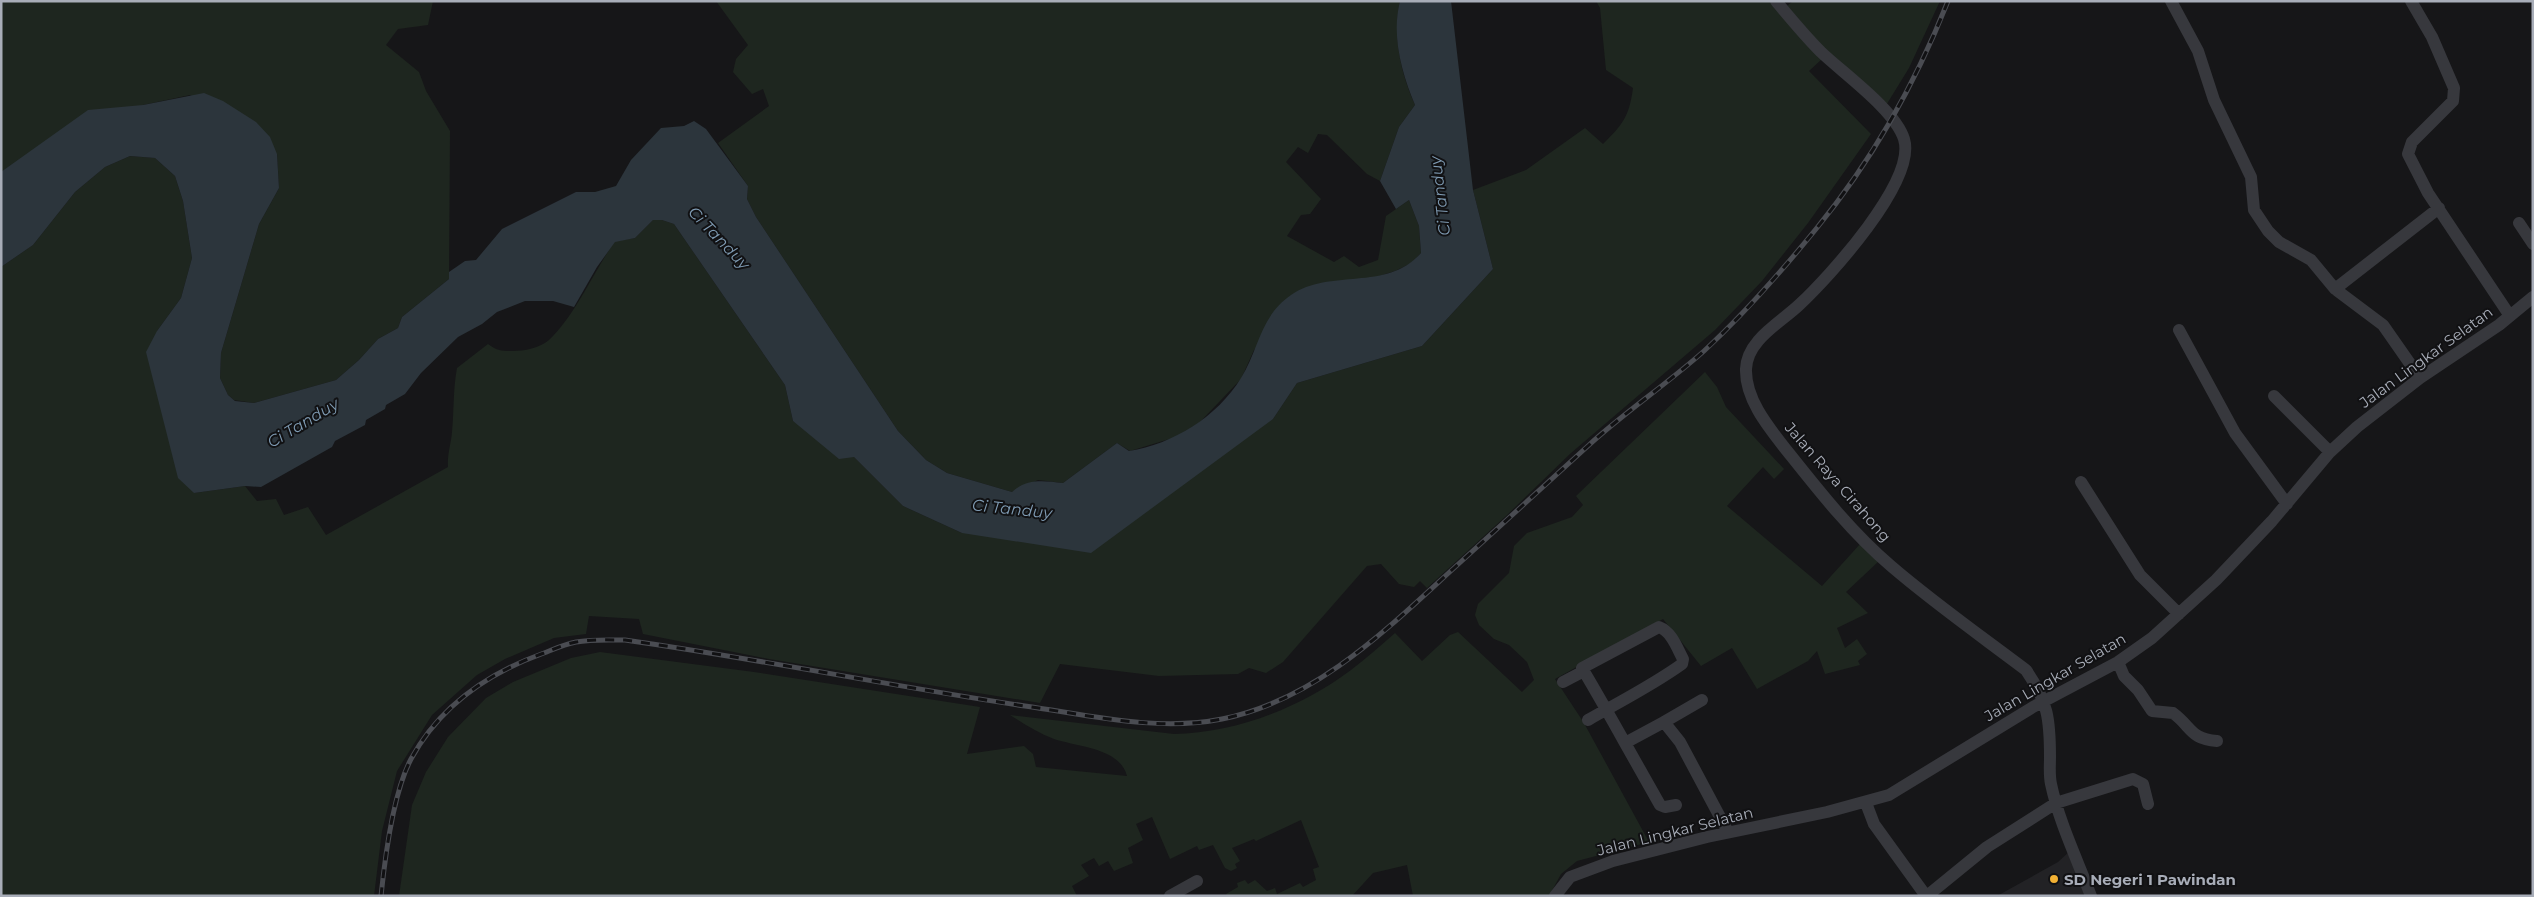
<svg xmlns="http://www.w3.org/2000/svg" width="2534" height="897" viewBox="0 0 2534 897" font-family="Montserrat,sans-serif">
	<rect width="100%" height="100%" fill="#161618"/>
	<!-- built -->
	<path fill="#222225" d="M 2070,851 L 2088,896 L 1997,896 L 2058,862 Z"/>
	<!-- green -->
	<path fill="#1e261f" d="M 1,1 L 433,1 L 428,25 L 398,29 L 386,45 L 419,72 L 426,91 L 450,131 L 449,279 L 402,317 L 398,328 L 378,339 L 359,360 L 336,380 L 254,403 L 234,400 L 228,395 L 220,378 L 221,353 L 259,224 L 279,188 L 277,154 L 190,95 L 143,105 L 1,172 Z
		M 716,1 L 1400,1 C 1392,35 1401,74 1415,105 L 1399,127 L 1380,181 L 1367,174 L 1327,135 L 1318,134 L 1308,153 L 1298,147 L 1286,162 L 1321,199 L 1310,214 L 1301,215 L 1287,236 L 1334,262 L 1344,256 L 1359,267 L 1378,260 L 1386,216 L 1409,200 L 1419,226 L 1421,253 L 1412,263 L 1395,271 L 1373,278 L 1320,284 L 1254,350 L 1241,379 L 1199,423 L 1176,437 L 1130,451 L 1117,443 L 1063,483 L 1038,480 L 1012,492 L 947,473 L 926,460 L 898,431 L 756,217 L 747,199 L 748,186 L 718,143 L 769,106 L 763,89 L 752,94 L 733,72 L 736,59 L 748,45 Z
		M 1596,1 L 1769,1 L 1822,59 L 1809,71 L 1871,134 L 1808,223 L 1762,281 L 1715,330 L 1571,453 L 1506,516 L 1427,588 L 1420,581 L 1414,587 L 1399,584 L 1381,564 L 1367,566 L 1283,662 L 1266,673 L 1249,668 L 1238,674 L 1159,676 L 1060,664 L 1040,703 L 769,659 L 643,634 L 639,619 L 589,616 L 586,634 L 554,638 L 505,659 L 477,675 L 432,715 L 397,771 L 382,831 L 374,896 L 1,896 L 1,267 L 33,245 L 75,192 L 105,167 L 130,156 L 155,158 L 175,176 L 183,201 L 192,258 L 181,298 L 157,331 L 194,493 L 245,486 L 257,501 L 276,499 L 284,515 L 308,507 L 326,535 L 448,467 C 447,455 451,444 452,432 C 454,410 453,389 457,368 L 488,344 C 497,351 502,351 513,351 C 524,351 540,348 549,340 C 575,316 594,271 615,241 L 635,238 L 653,220 L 662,220 L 674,224 L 785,385 L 793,421 L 854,457 L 903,506 L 962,533 L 1273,419 L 1297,383 L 1422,346 L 1493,269 L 1473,190 L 1526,170 L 1585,128 L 1603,144 C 1623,124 1629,117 1633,88 L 1606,70 L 1600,8 Z
		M 1793,1 L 1940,1 L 1909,68 L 1885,107 L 1821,45 L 1787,6 Z
		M 1705,372 L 1717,387 L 1726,407 L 1784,469 L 1774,479 L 1763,467 L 1727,506 L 1822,586 L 1861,543 L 1879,561 L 1846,592 L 1868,613 L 1837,628 L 1845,648 L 1857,639 L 1867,654 L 1858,661 L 1860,665 L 1825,674 L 1817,651 L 1808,661 L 1757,689 L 1732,648 L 1701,666 L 1663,619 L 1555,679 L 1584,723 L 1649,842 L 1577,861 L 1561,874 L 1549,896 L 1413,896 L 1407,865 L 1373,873 L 1352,896 L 1227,896 L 1226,894 L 1238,887 L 1237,883 L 1245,880 L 1248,884 L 1255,880 L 1267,891 L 1275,888 L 1277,894 L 1300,883 L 1303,887 L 1316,880 L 1313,869 L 1319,867 L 1301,820 L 1256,841 L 1254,839 L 1232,848 L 1240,861 L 1235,864 L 1237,868 L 1231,871 L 1225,868 L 1213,845 L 1199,850 L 1197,846 L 1170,859 L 1152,817 L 1136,824 L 1143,840 L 1128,848 L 1133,863 L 1114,871 L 1108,861 L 1099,866 L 1094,858 L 1081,865 L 1089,876 L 1072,886 L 1077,896 L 399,896 L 412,805 L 426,772 L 448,737 L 486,698 L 513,682 L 571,658 L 600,652 L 754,672 L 980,707 L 967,754 L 1024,746 L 1033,754 L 1036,767 L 1127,776 C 1120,748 1078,747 1054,739 C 1038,733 1024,724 1010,715 L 1174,734 C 1236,733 1302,707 1351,670 C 1367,658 1381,645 1395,633 L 1422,661 L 1450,635 L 1458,632 L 1522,692 L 1534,680 L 1527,662 L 1509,645 L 1494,639 L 1479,625 L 1475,615 L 1478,604 L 1509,573 L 1514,546 L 1527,533 L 1572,517 L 1583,505 L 1576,496 Z"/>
	<!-- water -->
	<path fill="#2c353c" d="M 1400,1 L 1451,1 L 1473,190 L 1493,269 L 1422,346 L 1297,383 L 1273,419 L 1091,553 L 962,533 L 903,506 L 854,457 L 839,459 L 793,421 L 785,385 L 674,224 L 662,220 L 653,220 L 635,238 L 615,242 L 597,267 L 574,307 L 553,301 L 525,301 L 497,312 L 482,324 L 458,337 L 421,373 L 405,394 L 386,405 L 385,409 L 366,420 L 365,425 L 335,441 L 332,447 L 261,487 L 245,486 L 194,493 L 178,478 L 146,352 L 157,331 L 181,298 L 192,258 L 183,201 L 175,176 L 155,158 L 130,156 L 105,167 L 75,192 L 33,245 L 1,267 L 1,172 L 88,110 L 143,105 L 204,93 L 223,101 L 256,122 L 270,137 L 277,154 L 279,188 L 259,224 L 221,353 L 220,378 L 228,395 L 235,401 L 254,403 L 336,380 L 359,360 L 378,339 L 398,328 L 402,317 L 449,279 L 449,272 L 465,261 L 476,260 L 502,229 L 576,192 L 595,192 L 616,186 L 631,160 L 661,128 L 684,126 L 694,121 L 706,129 L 748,186 L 747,199 L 756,217 L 898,431 L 926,460 L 947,473 L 1012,492 C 1027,478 1044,481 1063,483 L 1117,443 L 1129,451 C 1173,444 1217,417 1241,378 C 1259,349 1260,316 1291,295 C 1330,268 1387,292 1421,253 L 1419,226 L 1409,200 L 1396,209 L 1380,181 L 1399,127 L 1415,105 C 1402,74 1391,36 1400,1 Z"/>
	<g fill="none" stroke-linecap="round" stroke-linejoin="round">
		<!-- minor -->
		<path stroke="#37383d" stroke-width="12" d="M 1776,1 C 1791,19 1805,36 1821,52 C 1844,74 1895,110 1904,139 C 1917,181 1829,277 1799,305 C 1780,323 1747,340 1746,369 C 1745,400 1770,429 1788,452 C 1819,491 1852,533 1891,566 C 1934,603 1981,636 2026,670 C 2048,702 2050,719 2050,757 C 2050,766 2049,775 2051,784 C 2059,822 2077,859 2091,896
			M 2171,1 L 2198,51 L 2214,100 L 2251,177 L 2254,210 L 2268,231 L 2279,242 L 2311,260 L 2335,289 L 2383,325 L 2420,378
			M 2411,1 L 2432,37 L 2454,88 L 2453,101 L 2412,142 L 2408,154 L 2428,193 L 2510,316
			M 2519,223 L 2533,244
			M 2335,289 L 2439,208
			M 2179,330 L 2235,433 L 2287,504
			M 2274,396 L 2330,452
			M 2081,482 L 2140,575 L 2179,614
			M 2118,662 L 2124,676 L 2138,690 L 2152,711 L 2173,713 C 2192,727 2190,739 2217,741
			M 1563,682 L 1584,671
			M 1588,720 C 1619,702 1653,685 1682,664 L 1683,659 C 1677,648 1672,632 1659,627 L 1582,668 C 1597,693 1611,718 1625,743 L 1664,722 L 1680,742 L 1728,832
			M 1664,722 L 1702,700
			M 1625,743 L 1660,805 L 1665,807 L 1676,805
			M 1866,803 L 1874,824 L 1926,896
			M 1170,896 L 1197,881
			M 1555,896 L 1570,877 L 1613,861 L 1707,837 L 1827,812 L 1889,795 L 2033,707 L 2118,662 L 2152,638 L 2216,580 L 2272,521 L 2330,452 L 2357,427 L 2420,378 L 2499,325 L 2533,297
			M 1927,896 L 1987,847 L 2056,803 L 2133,779 L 2143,784 L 2148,804"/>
		<!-- rail casing -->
		<g stroke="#4a4c52" stroke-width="5">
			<path id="rail" d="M 381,896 C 385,857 393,793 411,759 C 440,706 488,673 544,653 C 554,649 565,644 576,642 C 592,639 609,640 625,640 C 759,659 891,686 1025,706 C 1089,715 1157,732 1222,719 C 1316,700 1386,630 1454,568 C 1499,527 1544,486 1589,445 C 1625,412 1667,384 1704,351 C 1744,314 1781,272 1816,229 C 1871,162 1916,82 1948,1"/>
		</g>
		<!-- rail -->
		<use href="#rail" stroke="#111113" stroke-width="3" stroke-dasharray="9" stroke-linecap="butt"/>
	</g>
	<!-- markers -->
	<circle fill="#f2b134" stroke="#111113" stroke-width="2" cx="2054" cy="879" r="5"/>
	<g text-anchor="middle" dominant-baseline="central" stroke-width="4" stroke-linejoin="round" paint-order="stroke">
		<!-- street labels -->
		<g font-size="15" fill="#a8adb8" stroke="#111113">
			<text transform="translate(2426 357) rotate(-36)">Jalan Lingkar Selatan</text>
			<text transform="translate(1838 482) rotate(49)">Jalan Raya Cirahong</text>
			<text transform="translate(2055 677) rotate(-30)">Jalan Lingkar Selatan</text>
			<text transform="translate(1675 831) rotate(-14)">Jalan Lingkar Selatan</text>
		</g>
		<!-- poi labels -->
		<g font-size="15" font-weight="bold" fill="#a8adb8" stroke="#111113" text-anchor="start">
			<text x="2064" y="879">SD Negeri 1 Pawindan</text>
		</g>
		<!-- water labels -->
		<g font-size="16" font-style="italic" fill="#7f9bb3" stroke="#111113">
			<text transform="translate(1440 196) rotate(-97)">Ci Tanduy</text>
			<text transform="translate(719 238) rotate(46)">Ci Tanduy</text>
			<text transform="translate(303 423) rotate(-31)">Ci Tanduy</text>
			<text transform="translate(1012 509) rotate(6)">Ci Tanduy</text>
		</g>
	</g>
	<!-- border -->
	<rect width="2534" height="897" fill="none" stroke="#a8adb8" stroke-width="5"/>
</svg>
